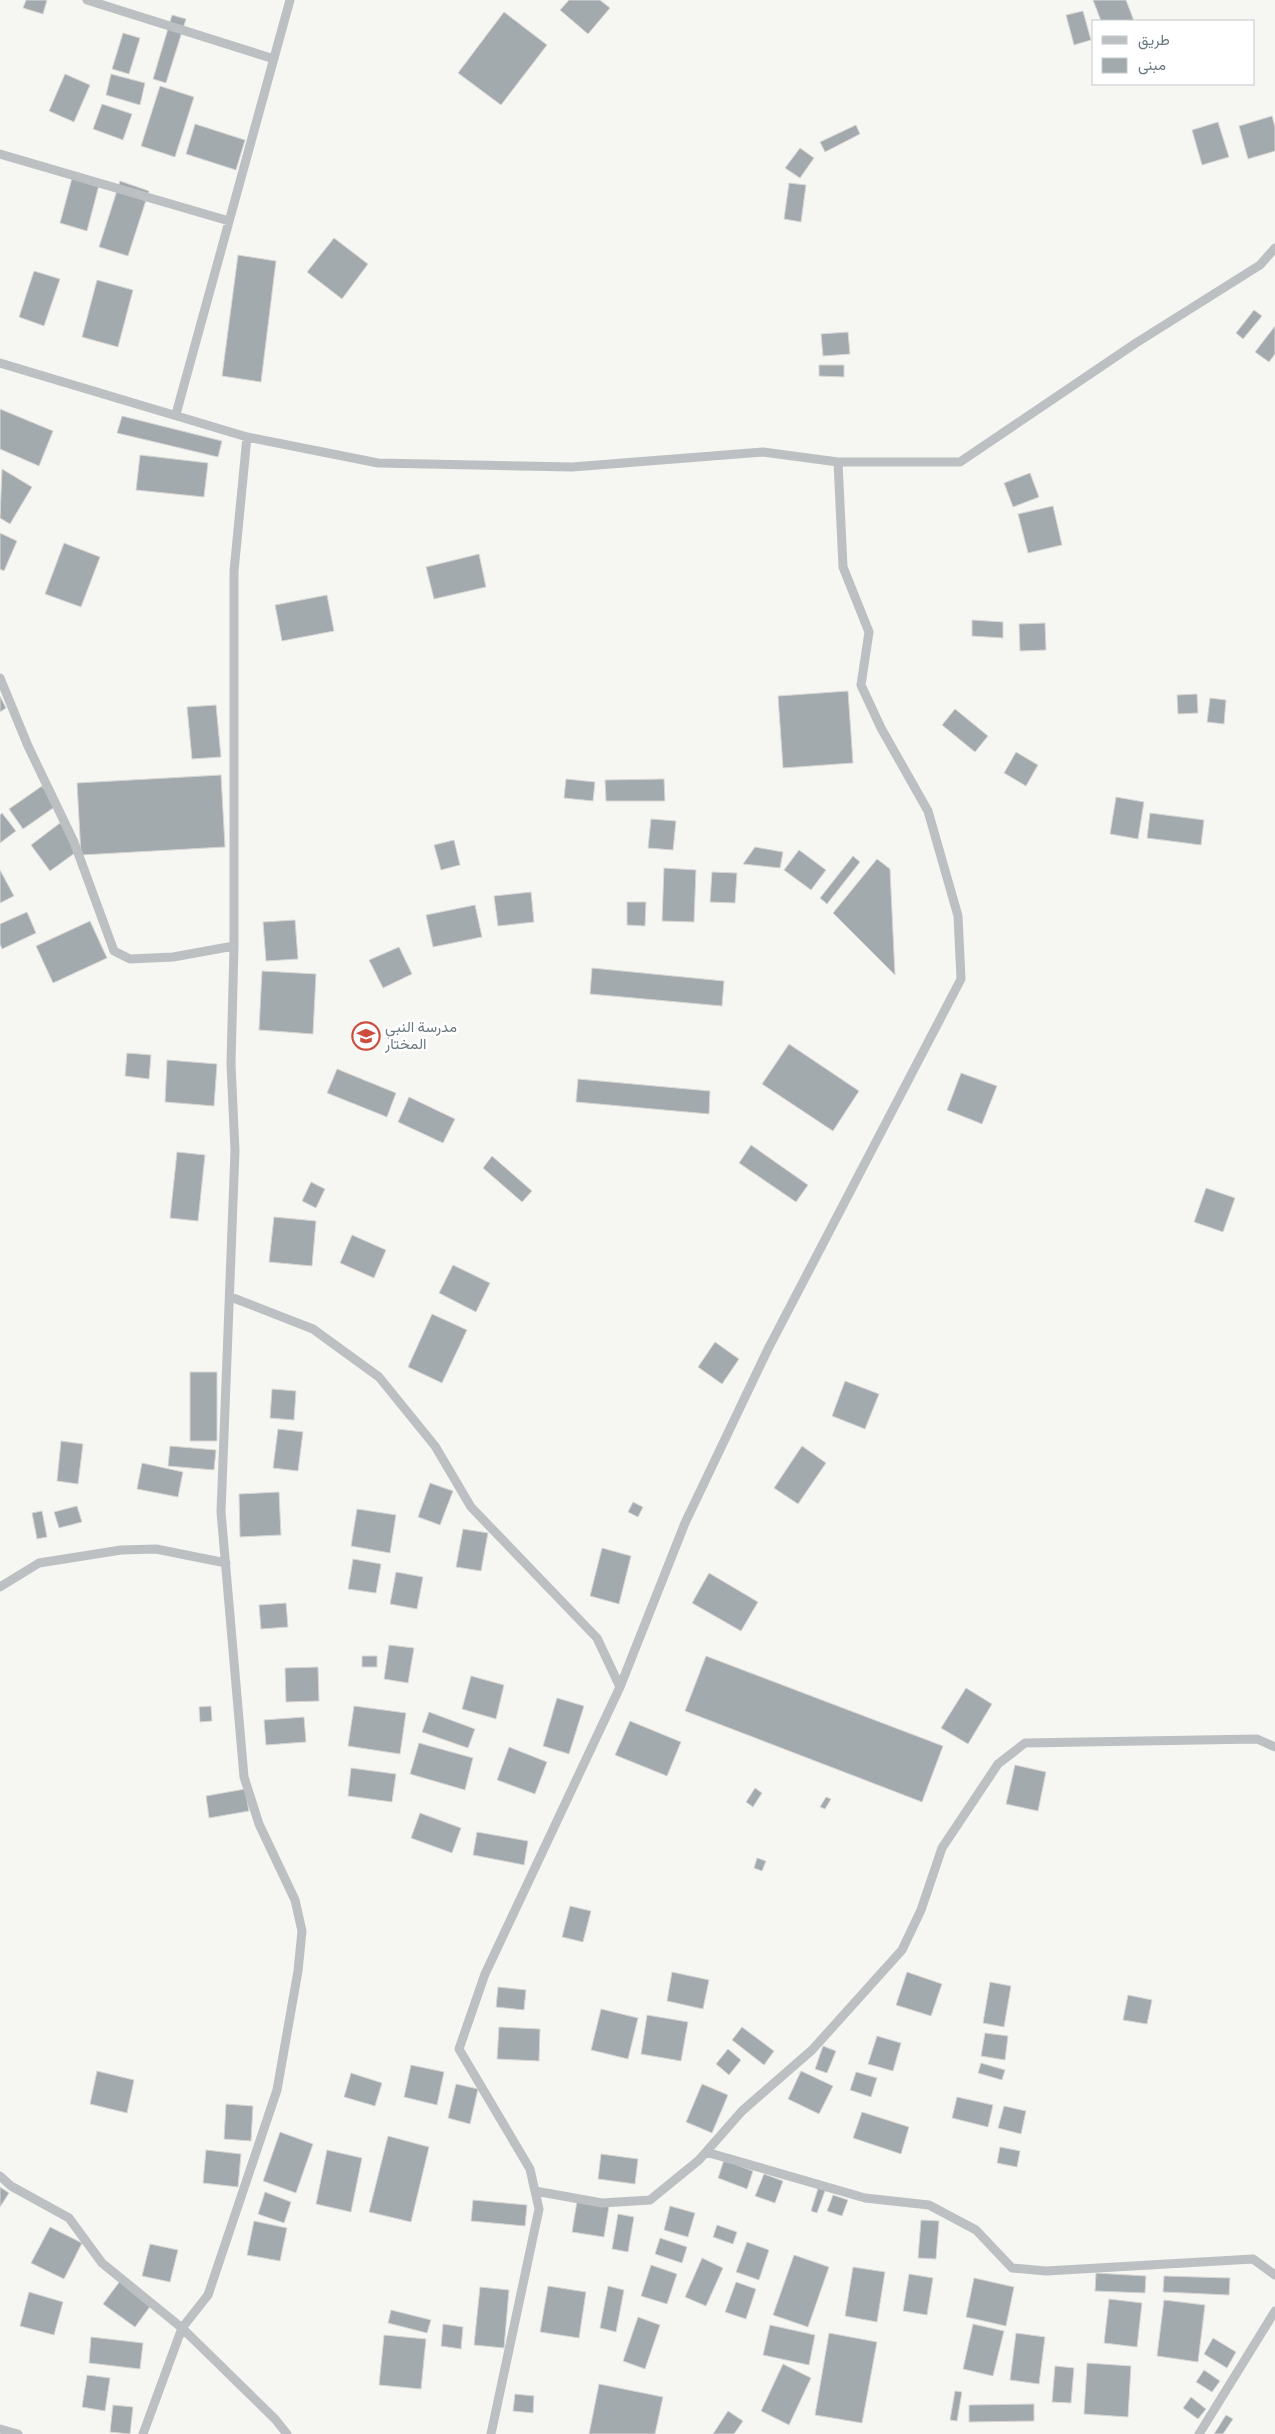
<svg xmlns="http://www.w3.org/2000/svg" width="1275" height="2434" viewBox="0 0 1275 2434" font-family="Signika,Vazirmatn,sans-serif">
	<rect width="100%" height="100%" fill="#f6f6f3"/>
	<!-- building -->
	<path fill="#a2aaae" stroke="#d8d7d6" d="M 26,0 L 47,0 L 43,14 L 23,8 Z
		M 569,0 L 600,0 L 610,8 L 588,34 L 560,10 Z
		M 1093,0 L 1126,0 L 1134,21 L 1101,21 Z
		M 1083,11 L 1091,40 L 1074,45 L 1066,15 Z
		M 504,12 L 547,45 L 501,105 L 458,73 Z
		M 172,15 L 186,19 L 166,83 L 153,79 Z
		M 123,33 L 140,38 L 129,74 L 112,69 Z
		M 65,74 L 90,85 L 74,122 L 49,111 Z
		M 111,74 L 145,83 L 140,105 L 106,95 Z
		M 160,86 L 194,97 L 175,157 L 141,146 Z
		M 102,104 L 132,114 L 123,140 L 93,129 Z
		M 1272,116 L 1275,127 L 1275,151 L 1248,159 L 1239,126 Z
		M 1218,122 L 1229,157 L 1202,165 L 1192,130 Z
		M 195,124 L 245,140 L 236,170 L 186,154 Z
		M 856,125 L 860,134 L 825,152 L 820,142 Z
		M 800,148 L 814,158 L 800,178 L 785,168 Z
		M 72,178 L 99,185 L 87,231 L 60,223 Z
		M 120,181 L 149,191 L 128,256 L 99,247 Z
		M 789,183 L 806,185 L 801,222 L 784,219 Z
		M 334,238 L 368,264 L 342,299 L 307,272 Z
		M 238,255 L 276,261 L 261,382 L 222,376 Z
		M 34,271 L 60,279 L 44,326 L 19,317 Z
		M 97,280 L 133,290 L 118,347 L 82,337 Z
		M 1254,310 L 1262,316 L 1243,339 L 1236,333 Z
		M 1275,326 L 1275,354 L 1269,362 L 1255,352 Z
		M 848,332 L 850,354 L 823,356 L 821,334 Z
		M 819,365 L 844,365 L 844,377 L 819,376 Z
		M 0,409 L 53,431 L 39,466 L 0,449 Z
		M 122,416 L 222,441 L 218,457 L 117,433 Z
		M 140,455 L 208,463 L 204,497 L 136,490 Z
		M 2,469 L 32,487 L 10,524 L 0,518 Z
		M 1030,473 L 1039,497 L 1013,507 L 1004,483 Z
		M 1053,506 L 1062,545 L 1028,553 L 1018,514 Z
		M 0,533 L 17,541 L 4,571 L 0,569 Z
		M 64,543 L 100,557 L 81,607 L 45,594 Z
		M 479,554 L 486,587 L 434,599 L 426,567 Z
		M 327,595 L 334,631 L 282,641 L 275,605 Z
		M 972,620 L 1003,622 L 1003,638 L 972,636 Z
		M 1045,623 L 1046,650 L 1020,651 L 1019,624 Z
		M 848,691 L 853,763 L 783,768 L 778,696 Z
		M 1197,694 L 1198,713 L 1178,714 L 1177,695 Z
		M 0,696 L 6,708 L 0,712 Z
		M 1210,698 L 1226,700 L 1224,724 L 1207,722 Z
		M 216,705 L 221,757 L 192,759 L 187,707 Z
		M 955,709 L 988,736 L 975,752 L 942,725 Z
		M 1016,752 L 1038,765 L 1026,786 L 1004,773 Z
		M 221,775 L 225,847 L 81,855 L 77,783 Z
		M 566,779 L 595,782 L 593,801 L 564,798 Z
		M 664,779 L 665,801 L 606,801 L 605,780 Z
		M 42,786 L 56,806 L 23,829 L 9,809 Z
		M 1116,797 L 1144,802 L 1138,839 L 1110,834 Z
		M 2,813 L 16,831 L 0,843 L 0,815 Z
		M 1150,813 L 1204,820 L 1201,845 L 1147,838 Z
		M 651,819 L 676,821 L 673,850 L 648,848 Z
		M 60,823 L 79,850 L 50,871 L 31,845 Z
		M 454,840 L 460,865 L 441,870 L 434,845 Z
		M 755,847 L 783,852 L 780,868 L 743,864 Z
		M 799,850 L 826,870 L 811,890 L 784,870 Z
		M 853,856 L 860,862 L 827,904 L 820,898 Z
		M 877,859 L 890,869 L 895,975 L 833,913 Z
		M 664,868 L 696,870 L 694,922 L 662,921 Z
		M 0,870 L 14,896 L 0,903 Z
		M 712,872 L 737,873 L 735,903 L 710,902 Z
		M 531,892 L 534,922 L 498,926 L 494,896 Z
		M 627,902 L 646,902 L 645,926 L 627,925 Z
		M 475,905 L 482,937 L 433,947 L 426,915 Z
		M 27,912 L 36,933 L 2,949 L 0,944 L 0,924 Z
		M 295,920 L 298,959 L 266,961 L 263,922 Z
		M 90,921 L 107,958 L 53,983 L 36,946 Z
		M 399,947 L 412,974 L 383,988 L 369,960 Z
		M 592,968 L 724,981 L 722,1006 L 590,994 Z
		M 262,971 L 316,974 L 313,1034 L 259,1030 Z
		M 789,1044 L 859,1091 L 833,1131 L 762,1084 Z
		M 127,1053 L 151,1055 L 149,1079 L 125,1076 Z
		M 167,1060 L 217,1064 L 214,1106 L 165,1102 Z
		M 337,1069 L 396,1093 L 387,1117 L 327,1093 Z
		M 961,1073 L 997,1086 L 982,1124 L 947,1110 Z
		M 578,1079 L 710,1091 L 709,1114 L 576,1102 Z
		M 409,1097 L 455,1119 L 443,1143 L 398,1122 Z
		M 751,1145 L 808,1185 L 796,1202 L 739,1163 Z
		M 177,1152 L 205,1155 L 198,1221 L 170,1218 Z
		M 492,1156 L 532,1191 L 522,1202 L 483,1168 Z
		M 311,1182 L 325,1189 L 316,1208 L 302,1201 Z
		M 1206,1188 L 1235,1198 L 1223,1232 L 1194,1222 Z
		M 274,1217 L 316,1221 L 312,1266 L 269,1262 Z
		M 352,1235 L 386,1250 L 374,1278 L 340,1263 Z
		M 453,1265 L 490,1283 L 476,1312 L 439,1293 Z
		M 432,1314 L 467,1330 L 442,1383 L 408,1367 Z
		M 715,1342 L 739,1359 L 722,1384 L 698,1367 Z
		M 190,1372 L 217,1372 L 217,1441 L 190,1441 Z
		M 845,1381 L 879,1394 L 865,1429 L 832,1416 Z
		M 272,1389 L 296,1391 L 294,1420 L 270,1418 Z
		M 278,1429 L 303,1432 L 298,1471 L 273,1468 Z
		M 61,1441 L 83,1444 L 78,1484 L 57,1481 Z
		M 170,1446 L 216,1450 L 214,1470 L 168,1466 Z
		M 802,1446 L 826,1463 L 798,1504 L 774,1488 Z
		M 142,1463 L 183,1472 L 178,1497 L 137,1489 Z
		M 430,1483 L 453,1491 L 440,1525 L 418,1517 Z
		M 279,1492 L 281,1535 L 240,1537 L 239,1494 Z
		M 633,1502 L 643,1507 L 638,1517 L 628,1512 Z
		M 77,1506 L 82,1522 L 59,1528 L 54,1512 Z
		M 357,1509 L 396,1515 L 390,1553 L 351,1546 Z
		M 42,1511 L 47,1537 L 37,1539 L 32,1513 Z
		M 463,1529 L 488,1533 L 481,1571 L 456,1567 Z
		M 602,1548 L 631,1556 L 619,1604 L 590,1596 Z
		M 353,1559 L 381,1564 L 376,1593 L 348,1589 Z
		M 396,1572 L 423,1577 L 417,1609 L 390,1604 Z
		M 709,1573 L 758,1602 L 741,1631 L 692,1603 Z
		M 286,1603 L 288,1627 L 261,1629 L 259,1605 Z
		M 389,1645 L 414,1648 L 408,1683 L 384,1679 Z
		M 362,1656 L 377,1656 L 377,1667 L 362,1667 Z
		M 706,1656 L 943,1746 L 922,1802 L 685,1711 Z
		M 318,1667 L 319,1701 L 286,1702 L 285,1668 Z
		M 471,1676 L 504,1685 L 496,1719 L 462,1709 Z
		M 966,1688 L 992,1704 L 968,1744 L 941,1728 Z
		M 557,1698 L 584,1706 L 569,1754 L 543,1746 Z
		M 211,1706 L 212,1721 L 200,1722 L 199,1707 Z
		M 354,1706 L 406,1713 L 400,1754 L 348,1746 Z
		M 429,1712 L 475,1729 L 468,1748 L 422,1732 Z
		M 304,1717 L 306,1742 L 266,1745 L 264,1720 Z
		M 630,1721 L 681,1742 L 667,1776 L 615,1755 Z
		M 419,1743 L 473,1758 L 465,1790 L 410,1774 Z
		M 509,1747 L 547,1762 L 535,1794 L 497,1780 Z
		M 1015,1765 L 1046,1772 L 1038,1811 L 1006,1804 Z
		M 351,1768 L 396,1774 L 392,1802 L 348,1796 Z
		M 755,1788 L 762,1793 L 753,1807 L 746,1802 Z
		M 245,1789 L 249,1811 L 209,1818 L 206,1796 Z
		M 826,1797 L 831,1799 L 825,1809 L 820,1807 Z
		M 420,1813 L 461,1828 L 452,1853 L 411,1838 Z
		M 477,1832 L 528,1841 L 524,1865 L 473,1855 Z
		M 757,1858 L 766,1861 L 762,1871 L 754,1868 Z
		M 570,1906 L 591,1911 L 583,1942 L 562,1937 Z
		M 672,1972 L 709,1980 L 703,2009 L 667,2001 Z
		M 907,1972 L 942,1984 L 931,2016 L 896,2005 Z
		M 990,1982 L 1011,1986 L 1004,2027 L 983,2023 Z
		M 498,1987 L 526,1990 L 524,2010 L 496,2007 Z
		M 1128,1995 L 1152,2000 L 1147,2024 L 1123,2020 Z
		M 601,2009 L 638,2018 L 628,2059 L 591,2050 Z
		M 647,2015 L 688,2022 L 681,2061 L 641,2054 Z
		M 499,2027 L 540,2029 L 539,2061 L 497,2059 Z
		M 742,2027 L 774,2051 L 764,2065 L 732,2040 Z
		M 985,2033 L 1008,2036 L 1005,2060 L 981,2056 Z
		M 877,2036 L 901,2043 L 893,2071 L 868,2064 Z
		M 823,2046 L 836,2051 L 827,2073 L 815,2069 Z
		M 728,2049 L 741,2060 L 729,2075 L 716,2064 Z
		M 981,2063 L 1005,2070 L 1002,2080 L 978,2073 Z
		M 411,2065 L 444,2072 L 437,2105 L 404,2097 Z
		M 97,2071 L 134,2080 L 127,2113 L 90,2104 Z
		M 801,2071 L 833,2086 L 819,2114 L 788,2099 Z
		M 856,2072 L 877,2078 L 871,2097 L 850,2090 Z
		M 351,2073 L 382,2083 L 375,2106 L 344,2097 Z
		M 456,2084 L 478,2089 L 470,2124 L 448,2118 Z
		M 702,2084 L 728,2095 L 712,2133 L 686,2122 Z
		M 957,2097 L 993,2105 L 988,2127 L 952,2118 Z
		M 226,2104 L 253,2106 L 251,2141 L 224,2139 Z
		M 1004,2106 L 1026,2111 L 1021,2134 L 998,2128 Z
		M 862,2112 L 909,2127 L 901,2154 L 853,2138 Z
		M 280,2132 L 313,2144 L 296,2193 L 263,2181 Z
		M 388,2136 L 429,2147 L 411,2222 L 369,2212 Z
		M 1000,2147 L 1020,2151 L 1017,2167 L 997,2163 Z
		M 206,2150 L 241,2154 L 238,2187 L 203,2183 Z
		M 327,2150 L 362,2158 L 351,2212 L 316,2204 Z
		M 601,2154 L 638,2159 L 635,2184 L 598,2179 Z
		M 724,2160 L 753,2171 L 747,2189 L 718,2178 Z
		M 764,2174 L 783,2181 L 775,2203 L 755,2196 Z
		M 819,2185 L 826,2188 L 817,2213 L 811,2211 Z
		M 0,2187 L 9,2193 L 0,2207 Z
		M 265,2192 L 291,2202 L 284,2223 L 258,2214 Z
		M 833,2195 L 848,2200 L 842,2216 L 827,2211 Z
		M 473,2200 L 527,2205 L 525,2226 L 471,2221 Z
		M 577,2201 L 609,2206 L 604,2237 L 572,2232 Z
		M 670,2206 L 695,2213 L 688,2237 L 664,2230 Z
		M 618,2214 L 634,2217 L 628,2252 L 612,2249 Z
		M 921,2220 L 939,2221 L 936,2259 L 918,2258 Z
		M 254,2221 L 287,2228 L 280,2261 L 247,2255 Z
		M 717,2225 L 737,2232 L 733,2244 L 713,2237 Z
		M 50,2227 L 82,2243 L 64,2279 L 31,2263 Z
		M 660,2238 L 687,2247 L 682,2263 L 655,2254 Z
		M 747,2242 L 769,2250 L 759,2280 L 736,2272 Z
		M 150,2244 L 178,2250 L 170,2282 L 142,2276 Z
		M 794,2255 L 829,2267 L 808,2327 L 773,2315 Z
		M 702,2258 L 723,2268 L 706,2306 L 685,2297 Z
		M 651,2265 L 677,2274 L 667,2304 L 641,2296 Z
		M 853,2267 L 885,2272 L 877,2322 L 845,2316 Z
		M 1096,2273 L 1146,2276 L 1145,2293 L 1095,2291 Z
		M 909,2274 L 933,2278 L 927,2315 L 903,2311 Z
		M 1164,2276 L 1230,2278 L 1229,2295 L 1163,2292 Z
		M 974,2278 L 1014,2287 L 1006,2326 L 966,2317 Z
		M 120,2281 L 152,2304 L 135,2327 L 103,2304 Z
		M 736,2282 L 756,2289 L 746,2319 L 725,2312 Z
		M 548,2286 L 586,2292 L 579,2338 L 540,2332 Z
		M 608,2286 L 624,2290 L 616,2332 L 600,2328 Z
		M 480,2287 L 509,2290 L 504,2348 L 474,2345 Z
		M 29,2292 L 63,2302 L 54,2335 L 20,2326 Z
		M 1109,2299 L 1142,2303 L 1137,2347 L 1104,2343 Z
		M 1164,2300 L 1205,2305 L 1198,2362 L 1157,2356 Z
		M 391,2310 L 431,2320 L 427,2333 L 388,2323 Z
		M 638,2317 L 660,2325 L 645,2369 L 623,2361 Z
		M 443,2324 L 463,2327 L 461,2349 L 441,2346 Z
		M 973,2324 L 1004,2331 L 993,2376 L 963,2369 Z
		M 770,2325 L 815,2335 L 809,2365 L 763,2355 Z
		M 829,2333 L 877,2342 L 862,2423 L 815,2415 Z
		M 1016,2333 L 1045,2337 L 1039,2384 L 1010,2380 Z
		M 384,2335 L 426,2339 L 421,2389 L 379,2385 Z
		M 91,2337 L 143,2343 L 140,2369 L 89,2363 Z
		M 1213,2338 L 1236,2352 L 1227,2368 L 1204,2354 Z
		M 1087,2363 L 1131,2366 L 1128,2417 L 1084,2414 Z
		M 783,2364 L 811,2378 L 789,2425 L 761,2411 Z
		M 1055,2366 L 1074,2368 L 1071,2403 L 1052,2402 Z
		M 1204,2370 L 1220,2381 L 1212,2392 L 1196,2382 Z
		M 87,2375 L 110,2378 L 105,2411 L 82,2407 Z
		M 599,2384 L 663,2397 L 655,2434 L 589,2434 Z
		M 955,2391 L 962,2392 L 957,2421 L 950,2420 Z
		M 515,2394 L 534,2396 L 533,2413 L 513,2411 Z
		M 1191,2397 L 1206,2409 L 1198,2419 L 1183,2408 Z
		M 1034,2404 L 1034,2421 L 969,2422 L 969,2405 Z
		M 113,2405 L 133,2407 L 130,2434 L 110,2432 Z
		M 728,2411 L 743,2421 L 734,2434 L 713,2434 Z
		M 1226,2415 L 1233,2419 L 1223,2434 L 1214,2434 Z"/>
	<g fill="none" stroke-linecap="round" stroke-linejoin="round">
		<!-- minor -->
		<path stroke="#bcc0c2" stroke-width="9" d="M 87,0 L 274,59
			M 0,154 L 229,221
			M 0,363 L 247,437 L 378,463 L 572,467 L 763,452 L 838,462 L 960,462 L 1136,343 L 1260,265 L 1275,248
			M 176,414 L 290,0
			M 0,678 L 28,746 L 74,842 L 114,951 L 130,959 L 173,957 L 234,946
			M 231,1297 L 313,1329 L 379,1377 L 435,1446 L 471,1507 L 597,1638 L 620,1687 L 485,1974 L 459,2049 L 530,2169 L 539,2209 L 491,2434
			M 0,1587 L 39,1563 L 121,1550 L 156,1549 L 226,1563
			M 620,1687 L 685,1523 L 768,1349 L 961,979 L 958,916 L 928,811 L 881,728 L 861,685 L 869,632 L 843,567 L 838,462
			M 706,2152 L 865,2198 L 929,2205 L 976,2230 L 1012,2268 L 1046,2271 L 1253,2259 L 1275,2275
			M 0,2176 L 11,2186 L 69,2218 L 102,2263 L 182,2328 L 275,2419 L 287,2434
			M 535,2191 L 602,2203 L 650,2200 L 699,2160 L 742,2111 L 812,2050 L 902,1950 L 921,1910 L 942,1848 L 998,1764 L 1025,1743 L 1257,1739 L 1275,1747
			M 0,2429 L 18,2434
			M 143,2434 L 182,2328 L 208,2295 L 277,2090 L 298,1971 L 302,1931 L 295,1900 L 259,1824 L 244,1777 L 221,1512 L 235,1151 L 231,1064 L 234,946 L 234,571 L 247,437
			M 1199,2434 L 1275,2311"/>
	</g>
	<!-- icons -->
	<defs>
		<g id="school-ring" transform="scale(1.4375)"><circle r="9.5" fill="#fff" stroke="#cc4d3d" stroke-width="1.5"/><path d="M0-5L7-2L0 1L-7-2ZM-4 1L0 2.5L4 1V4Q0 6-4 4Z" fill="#cc4d3d"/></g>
	</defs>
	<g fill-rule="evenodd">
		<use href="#school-ring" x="366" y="1036"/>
	</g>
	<g text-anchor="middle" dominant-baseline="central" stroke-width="5" stroke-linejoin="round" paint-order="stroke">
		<!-- poi labels -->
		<g font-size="15" fill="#697980" stroke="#fff" text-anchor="start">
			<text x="385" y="1027">مدرسة النبي<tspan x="385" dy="17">المختار</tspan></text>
		</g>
	</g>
	<!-- legend -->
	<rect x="1092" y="20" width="162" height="65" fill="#ffffff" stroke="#c3c9cc"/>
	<rect x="1102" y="36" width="25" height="8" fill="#bcc0c2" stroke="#c3c9cc"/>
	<text x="1138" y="45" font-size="15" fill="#697980">طريق</text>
	<rect x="1102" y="58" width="25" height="15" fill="#a2aaae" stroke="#c3c9cc"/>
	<text x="1138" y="70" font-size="15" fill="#697980">مبنى</text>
</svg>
